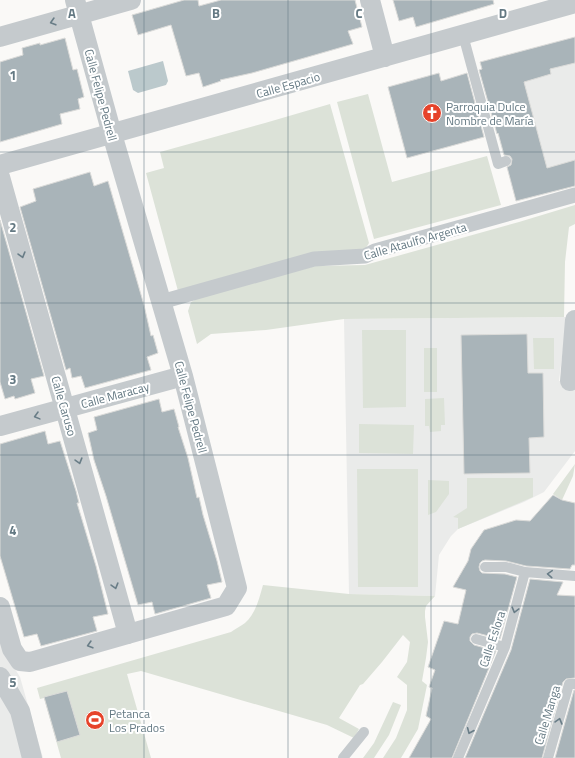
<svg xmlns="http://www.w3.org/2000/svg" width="575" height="758" viewBox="0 0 575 758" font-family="'Titillium Web',sans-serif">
	<rect width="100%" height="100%" fill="#faf9f7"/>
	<!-- built -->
	<path fill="#eaebea" d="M 575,37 L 575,186 L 516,201 L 480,62 Z
		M 567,317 L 559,381 L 575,381 L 575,451 L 544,492 L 524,502 L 458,529 L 451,536 L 439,555 L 435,596 L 349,594 L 344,319 Z
		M 0,641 L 3,650 L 20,677 L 43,758 L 0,758 Z"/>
	<!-- green -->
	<path fill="#dce2d8" d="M 368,94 L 392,182 L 487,156 L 501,205 L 374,239 L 337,102 Z
		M 330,104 L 369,243 L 364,251 L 178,291 L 146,173 L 164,168 L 160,152 L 265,123 Z
		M 575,205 L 575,224 L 569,227 L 565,262 L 564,317 L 344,319 L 266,330 L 211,334 L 197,344 L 188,311 L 191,302 L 200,297 L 315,266 L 365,265 L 519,222 Z
		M 362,330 L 406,330 L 406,407 L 363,408 Z
		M 533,338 L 554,338 L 554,369 L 534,369 Z
		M 424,348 L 437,348 L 437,392 L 424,392 Z
		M 444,398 L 445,425 L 441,425 L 441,431 L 430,432 L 429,426 L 425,426 L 425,399 Z
		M 359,424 L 414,425 L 413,454 L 359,453 Z
		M 575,464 L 573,476 L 562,500 L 553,494 Z
		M 357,469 L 418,469 L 418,587 L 358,587 Z
		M 467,478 L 533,478 L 533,497 L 458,529 L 458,518 L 453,517 L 467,508 Z
		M 428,480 L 449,481 L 449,494 L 436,512 L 428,515 Z
		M 263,585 L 349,594 L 435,596 L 426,606 L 425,611 L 425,617 L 428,642 L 426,658 L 422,681 L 427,685 L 418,729 L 401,758 L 383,758 L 396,738 L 407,710 L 407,685 L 397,677 L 407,662 L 410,642 L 403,635 L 382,662 L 363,684 L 360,685 L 339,718 L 359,729 L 354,738 L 327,725 L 141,671 L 127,674 L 151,758 L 61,758 L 44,698 L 40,699 L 37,688 L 231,632 C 235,629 241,626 245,623 C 256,613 259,599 263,585 Z
		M 393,702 L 401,705 L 389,735 L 374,758 L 363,758 L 374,743 Z"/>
	<!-- water -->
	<path fill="#bbc9cc" d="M 163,61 L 168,81 L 166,85 L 138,93 L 133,90 L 128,71 Z"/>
	<!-- building -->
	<path fill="#a9b4b9" stroke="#dbdbd9" d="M 184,0 L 198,0 L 199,6 L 221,0 L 355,0 L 362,27 L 348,31 L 353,44 L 252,73 L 220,80 L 221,81 L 203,87 L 199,73 L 186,76 L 171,25 L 138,35 L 132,15 Z
		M 393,0 L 493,0 L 494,4 L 416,27 L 413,17 L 399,21 Z
		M 575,37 L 575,63 L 550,69 L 551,74 L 524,82 L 547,168 L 575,160 L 575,186 L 516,201 L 507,167 L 511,165 L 512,159 L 510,156 L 504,155 L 498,133 L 497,134 L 479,70 L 482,69 L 480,62 Z
		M 65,38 L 73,70 L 77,69 L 84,97 L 78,99 L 80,109 L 60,114 L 62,124 L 0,142 L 0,62 L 23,55 L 22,48 L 40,43 L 40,45 Z
		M 439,73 L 441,81 L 467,73 L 484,137 L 407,158 L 388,87 Z
		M 90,172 L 94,186 L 108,181 L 144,305 L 151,336 L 153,335 L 158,353 L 147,357 L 151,370 L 85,388 L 81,376 L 72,378 L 70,368 L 66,370 L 20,207 L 36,201 L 33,189 Z
		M 0,220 L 44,376 L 31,379 L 35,393 L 15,399 L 14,396 L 5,399 L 0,382 Z
		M 527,334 L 528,373 L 543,373 L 544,437 L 529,438 L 530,473 L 464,474 L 461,335 Z
		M 159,399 L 162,412 L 174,409 L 179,427 L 178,427 L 188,458 L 197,498 L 199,497 L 203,515 L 217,561 L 222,582 L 207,585 L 211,598 L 155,614 L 152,602 L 138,605 L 106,496 L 94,460 L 88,433 L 97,430 L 94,417 Z
		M 45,431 L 48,444 L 60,441 L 76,491 L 79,503 L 77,503 L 96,566 L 108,614 L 93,617 L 97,631 L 41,646 L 37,634 L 24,637 L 0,556 L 0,444 Z
		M 553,495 L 562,500 L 575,503 L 575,565 L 572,565 L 570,569 L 526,566 L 506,561 L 485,560 L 482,561 L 480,563 L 479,567 L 480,571 L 482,573 L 505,574 L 517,577 L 500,639 L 477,633 L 472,634 L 470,637 L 470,641 L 474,645 L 496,651 L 452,758 L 409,758 L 431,719 L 426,716 L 432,688 L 429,687 L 435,670 L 428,667 L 444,621 L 458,624 L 466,590 L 453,587 L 468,561 L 471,549 L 484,530 L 516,520 L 530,521 Z
		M 530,579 L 563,582 L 557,595 L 575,596 L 575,678 L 566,679 L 563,682 L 542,758 L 465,758 L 511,650 Z
		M 574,690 L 575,690 L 575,758 L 555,758 Z
		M 67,691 L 80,735 L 57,742 L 44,697 Z"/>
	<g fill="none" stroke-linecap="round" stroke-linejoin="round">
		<!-- service -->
		<path stroke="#c5cacd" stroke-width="10" d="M 463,35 L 498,164 L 506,161
			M 485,567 L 506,567 L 525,572 L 575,576
			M 476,639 L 505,647
			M 343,758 L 364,732
			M 458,758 L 505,647 L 525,572
			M 548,758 L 569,684 L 575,684"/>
		<!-- pedestrian -->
		<path stroke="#c5cacd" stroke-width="15" d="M 161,302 L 314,259 L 365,256 L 375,251 L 575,195"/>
		<!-- minor -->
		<path stroke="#c5cacd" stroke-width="20" d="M 370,0 L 385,57
			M 0,37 L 131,0
			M 0,165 L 575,3
			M 0,177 L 128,634
			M 570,381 L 575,320
			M 0,426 L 183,376
			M 0,607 L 12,649 L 20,661 L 30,662 L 226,606 L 237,588 L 183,376 L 112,134 L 75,0
			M 0,677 L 20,711 L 32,758"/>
	</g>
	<!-- one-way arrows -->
	<defs><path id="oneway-chevron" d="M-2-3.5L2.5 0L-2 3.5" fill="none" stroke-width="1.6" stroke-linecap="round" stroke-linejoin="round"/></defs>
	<g stroke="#697d87">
		<use href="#oneway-chevron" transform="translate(53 22) rotate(164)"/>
		<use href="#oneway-chevron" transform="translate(22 255) rotate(74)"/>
		<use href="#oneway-chevron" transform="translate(37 416) rotate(165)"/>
		<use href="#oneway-chevron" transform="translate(79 461) rotate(74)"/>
		<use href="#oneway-chevron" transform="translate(550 574) rotate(-176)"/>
		<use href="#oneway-chevron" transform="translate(115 586) rotate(74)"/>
		<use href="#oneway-chevron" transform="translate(515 610) rotate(105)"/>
		<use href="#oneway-chevron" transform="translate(90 645) rotate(164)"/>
		<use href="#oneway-chevron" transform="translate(559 721) rotate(-74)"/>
		<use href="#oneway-chevron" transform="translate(470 731) rotate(113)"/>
	</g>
	<!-- grid -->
	<path fill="none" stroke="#647983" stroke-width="1" stroke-opacity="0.55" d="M 144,0 L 144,758M 288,0 L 288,758M 431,0 L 431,758M 0,152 L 575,152M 0,303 L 575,303M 0,455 L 575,455M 0,606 L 575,606"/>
	<!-- icons -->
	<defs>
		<g id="church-disc" transform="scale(1)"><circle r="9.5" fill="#e6432b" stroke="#fff"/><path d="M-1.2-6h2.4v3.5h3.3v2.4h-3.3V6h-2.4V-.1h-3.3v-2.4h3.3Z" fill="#fff"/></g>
		<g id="stadium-disc" transform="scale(1)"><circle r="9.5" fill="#e6432b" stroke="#fff"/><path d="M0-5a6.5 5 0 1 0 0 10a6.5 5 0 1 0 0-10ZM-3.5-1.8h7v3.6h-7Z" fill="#fff"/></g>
	</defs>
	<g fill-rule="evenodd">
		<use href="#church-disc" x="432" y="113"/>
		<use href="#stadium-disc" x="95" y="720"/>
	</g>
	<g text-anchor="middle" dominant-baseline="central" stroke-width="4" stroke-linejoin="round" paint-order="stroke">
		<!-- street labels -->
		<g font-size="12" fill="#647983" stroke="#fff">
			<text transform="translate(288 85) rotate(-16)">Calle Espacio</text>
			<text transform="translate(101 95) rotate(75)">Calle Felipe Pedrell</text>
			<text transform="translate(415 241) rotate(-16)">Calle Ataulfo Argenta</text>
			<text transform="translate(115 395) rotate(-15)">Calle Maracay</text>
			<text transform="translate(64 406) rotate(74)">Calle Caruso</text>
			<text transform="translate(191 407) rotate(75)">Calle Felipe Pedrell</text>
			<text transform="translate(492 639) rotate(-72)">Calle Eslora</text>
			<text transform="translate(547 715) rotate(-73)">Calle Manga</text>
		</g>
		<!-- poi labels -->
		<g font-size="12" fill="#647983" stroke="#fff" text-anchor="start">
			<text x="446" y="106">Parroquia Dulce<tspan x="446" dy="14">Nombre de María</tspan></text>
			<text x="109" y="713">Petanca<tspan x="109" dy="14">Los Prados</tspan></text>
		</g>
	</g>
	<g font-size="13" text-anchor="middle" font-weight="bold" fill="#647983" stroke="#fff" stroke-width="4" stroke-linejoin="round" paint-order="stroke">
		<text x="72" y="18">A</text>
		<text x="216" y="18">B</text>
		<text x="359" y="18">C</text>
		<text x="503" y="18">D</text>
		<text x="13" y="80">1</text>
		<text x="13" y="232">2</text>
		<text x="13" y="384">3</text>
		<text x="13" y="535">4</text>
		<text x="13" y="687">5</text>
	</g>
</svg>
